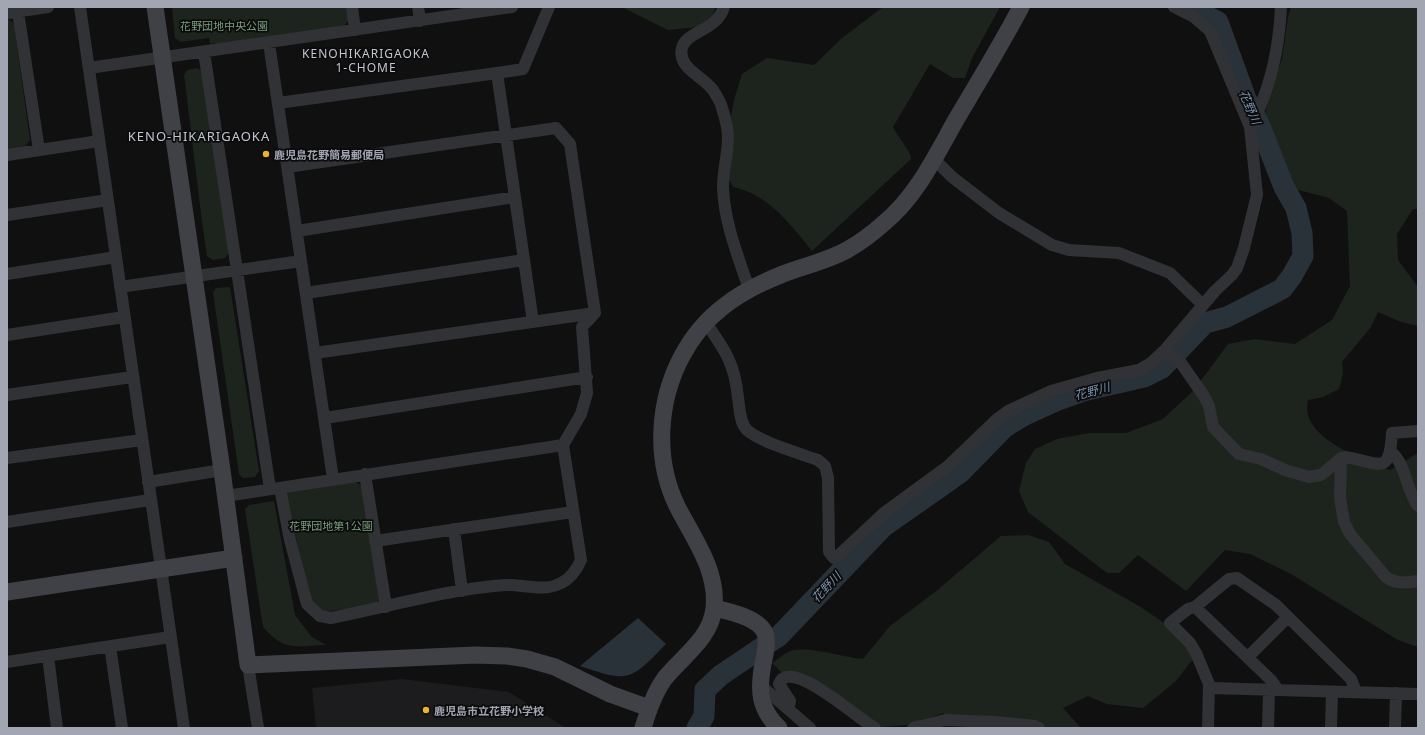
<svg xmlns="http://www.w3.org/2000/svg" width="1425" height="735" viewBox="0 0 1425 735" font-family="'Noto Sans','Noto Sans JP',sans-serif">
	<rect width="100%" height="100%" fill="#101011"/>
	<!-- built -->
	<path fill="#1c1c1e" d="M 402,679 L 509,692 L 566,728 L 316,728 L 312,688 Z"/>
	<!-- green -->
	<path fill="#1d241e" d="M 172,7 L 347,7 L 349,20 L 343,27 L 218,45 L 215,43 L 210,44 L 209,38 L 181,42 L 175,38 Z
		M 622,7 L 716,7 L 712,16 L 698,27 L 668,30 Z
		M 883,7 L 1000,7 L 972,58 L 965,78 L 953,78 L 930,64 L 893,127 C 898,138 910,149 911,159 L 812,251 C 791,225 768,194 733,187 L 729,179 L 734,143 L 731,117 L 734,100 L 742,74 L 767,58 L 814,65 L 842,38 Z
		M 1291,7 L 1418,7 L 1418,209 L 1413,209 L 1397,234 L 1398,260 L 1418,287 L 1418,326 L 1401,322 L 1378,312 L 1371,327 L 1342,362 L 1343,374 L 1339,389 L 1323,397 L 1308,400 C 1298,437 1364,460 1390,470 L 1418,453 L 1418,647 L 1398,640 L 1291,574 L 1250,554 L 1225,550 L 1186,591 L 1138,555 L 1119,573 L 1107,573 L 1028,512 L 1019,491 L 1026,463 L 1035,449 L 1057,439 L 1089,433 L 1126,433 L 1163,419 L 1194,390 L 1228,344 L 1255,339 L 1295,344 L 1332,320 L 1350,286 L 1347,211 L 1329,198 L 1287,187 L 1265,153 L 1263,123 L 1269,96 L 1282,59 L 1288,17 Z
		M 8,18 L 14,24 L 30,140 L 25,146 L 7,149 Z
		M 197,68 L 202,71 L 229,253 L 225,258 L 213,260 L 207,256 C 198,196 192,135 184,75 L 187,70 Z
		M 230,287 L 259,471 L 255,477 L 243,478 L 239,474 L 213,292 L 216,288 Z
		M 355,481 L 363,487 L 379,600 L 373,606 L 320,612 L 311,602 L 286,495 L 289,491 Z
		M 274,501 L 295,615 L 312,637 L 326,645 C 296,646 285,652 263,627 L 245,509 L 249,505 Z
		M 1028,535 L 1049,542 L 1065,564 L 1139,606 L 1170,627 L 1191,652 L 1193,659 L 1176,681 L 1143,708 L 1107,704 L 1088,696 L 1063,708 L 1081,728 L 971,728 L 943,713 L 906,725 L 882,727 L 794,673 L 782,673 L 772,663 C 778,659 787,651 794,650 C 812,647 843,657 863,659 L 890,626 L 935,592 L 1001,536 Z"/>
	<!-- water -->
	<path fill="#2a3239" d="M 638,618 L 666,644 C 630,681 629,683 580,666 Z"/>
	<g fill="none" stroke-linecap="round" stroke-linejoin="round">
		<!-- river -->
		<path stroke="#2a3239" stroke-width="21" d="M 697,728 L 704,716 L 705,690 L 721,675 L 779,636 L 883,527 L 960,473 L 1005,427 L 1023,416 L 1058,400 L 1083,391 L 1144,377 L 1162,368 L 1205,323 L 1227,317 L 1282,289 L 1292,276 L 1303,256 L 1302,233 L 1296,208 L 1284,187 L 1260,126 L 1246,99 L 1218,22 L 1210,18 L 1198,7"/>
		<!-- street -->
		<path stroke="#313236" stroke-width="12" d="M 80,7 L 184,728
			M 352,7 L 355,30
			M 418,7 L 420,21
			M 724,7 C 717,31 686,31 682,48 C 677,68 703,76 713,90 C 716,95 721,102 722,108 C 725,117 728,129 728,138 C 728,154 723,170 723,187 C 724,222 738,256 749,289
			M 18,12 L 39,150
			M 7,13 L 48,7
			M 269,43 L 333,479
			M 204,52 L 270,489
			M 89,68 L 512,7
			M 278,103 L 497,73
			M 1250,127 C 1270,91 1279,48 1281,7
			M 7,155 L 99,141
			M 934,159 L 952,177 L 999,213 L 1052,245 L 1069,250 L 1119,253 L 1170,273 L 1203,305
			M 287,167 L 556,128 L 570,144 L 595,313
			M 7,215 L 108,200
			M 297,231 L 515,197
			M 7,274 L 116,257
			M 120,287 L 301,261
			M 306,293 L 524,260
			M 533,322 L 497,73 L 523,69 L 549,7
			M 706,323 C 725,350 735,364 738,398 C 740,408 739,422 747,430 C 762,443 799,453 818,460 L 825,466 L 828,478 L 829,552 L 834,558 L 839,555 L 885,512 L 948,466 L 997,419 L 1008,411 L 1051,391 L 1097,378 L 1139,370 L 1151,363 L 1165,350 L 1215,291 L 1232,275 L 1237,268 L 1244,248 L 1257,195 L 1250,127 L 1210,31 L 1194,17 L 1174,7
			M 7,335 L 124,317
			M 1165,350 L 1181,363 L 1204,396 L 1209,406 L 1213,427 L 1239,454 L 1261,459 L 1285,470 L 1309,477 L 1321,475 L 1341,458 L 1345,457 C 1380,462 1389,478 1392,433 L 1418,431
			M 315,353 L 595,313
			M 7,395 L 132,377
			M 325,418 L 587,377
			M 1391,452 C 1406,464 1406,490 1418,506
			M 7,458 L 142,440
			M 1341,458 L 1340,498 L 1344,522 L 1350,534 L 1386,577 C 1396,584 1406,583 1418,581
			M 365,474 L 386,607
			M 148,482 L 222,470
			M 280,488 L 290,540 L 307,604 L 320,616 L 331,618 C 387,607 448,589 505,585 C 522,584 543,592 559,584 C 569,580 577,570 581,560 L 563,445 L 581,414 L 587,393 L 582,327 L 595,313
			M 226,496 L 563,445
			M 7,522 L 150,500
			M 454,529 L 462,591
			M 375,541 L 573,512
			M 1195,607 L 1188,609 L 1170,623 L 1190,643 L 1196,653 L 1209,684 L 1208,728
			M 110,646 L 122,728
			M 48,656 L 57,728
			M 1248,657 L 1288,617
			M 7,662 L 170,637
			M 248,665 L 258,728
			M 759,684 L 810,728
			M 1209,688 L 1418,694
			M 1278,690 L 1271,680 L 1195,607 L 1229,579 L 1237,578 L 1276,605 L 1351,679 L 1356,692
			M 788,709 L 790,701 L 779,684 C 789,655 860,721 875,728
			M 913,728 L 945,720 L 995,722 L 1035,726 L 1039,728
			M 1268,728 L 1269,690
			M 1331,728 L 1332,692
			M 1395,728 L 1396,693"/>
		<!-- secondary -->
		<path stroke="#3f4146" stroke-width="17" d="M 155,7 L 222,470 L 248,665 L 475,655 L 507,656 L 527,659 L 555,667 L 610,694 L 649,708
			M 7,592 L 234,558
			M 714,608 C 728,611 759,618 765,633 C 768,642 765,655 763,664 C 758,690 759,709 779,728
			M 643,728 C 648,711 654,693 665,678 C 683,656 711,638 714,608 C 718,570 693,538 677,506 C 654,459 658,401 682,356 C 704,314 740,291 783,274 C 804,266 827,261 847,250 C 861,242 873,233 884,223 C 917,196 936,155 957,118 C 979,81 1001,45 1021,7"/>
	</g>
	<!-- markers -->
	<g fill="#ecb42e" stroke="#0b0b0c" stroke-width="1.5">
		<circle cx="266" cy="154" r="4"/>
		<circle cx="426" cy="710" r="4"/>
	</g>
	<g text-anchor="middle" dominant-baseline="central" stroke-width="3.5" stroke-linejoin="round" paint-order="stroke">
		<!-- park labels -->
		<g font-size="11" fill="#799d7d" stroke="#0b0b0c">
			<text x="224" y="25">花野団地中央公園</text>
			<text x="331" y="525">花野団地第1公園</text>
		</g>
		<!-- poi labels -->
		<g font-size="11" font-weight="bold" fill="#a2a6b2" stroke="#0b0b0c" text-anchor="start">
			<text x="274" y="154">鹿児島花野簡易郵便局</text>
			<text x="434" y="710">鹿児島市立花野小学校</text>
		</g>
		<!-- neighbourhood labels -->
		<g font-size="12" letter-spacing="1" fill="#c2c5ce" stroke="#0b0b0c">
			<text x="366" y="53">KENOHIKARIGAOKA<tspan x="366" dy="14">1-CHOME</tspan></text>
		</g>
		<!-- water labels -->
		<g font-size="12" font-style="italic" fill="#7992ad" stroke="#0b0b0c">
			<text transform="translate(1250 107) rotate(67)">花野川</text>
			<text transform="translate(1092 391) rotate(-15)">花野川</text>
			<text transform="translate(826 587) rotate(-47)">花野川</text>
		</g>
		<!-- quarter labels -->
		<g font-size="13" letter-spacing="1" fill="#c2c5ce" stroke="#0b0b0c">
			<text x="199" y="136">KENO-HIKARIGAOKA</text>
		</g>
	</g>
	<!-- border -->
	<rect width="1425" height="735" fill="none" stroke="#a2a6b2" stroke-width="16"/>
</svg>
